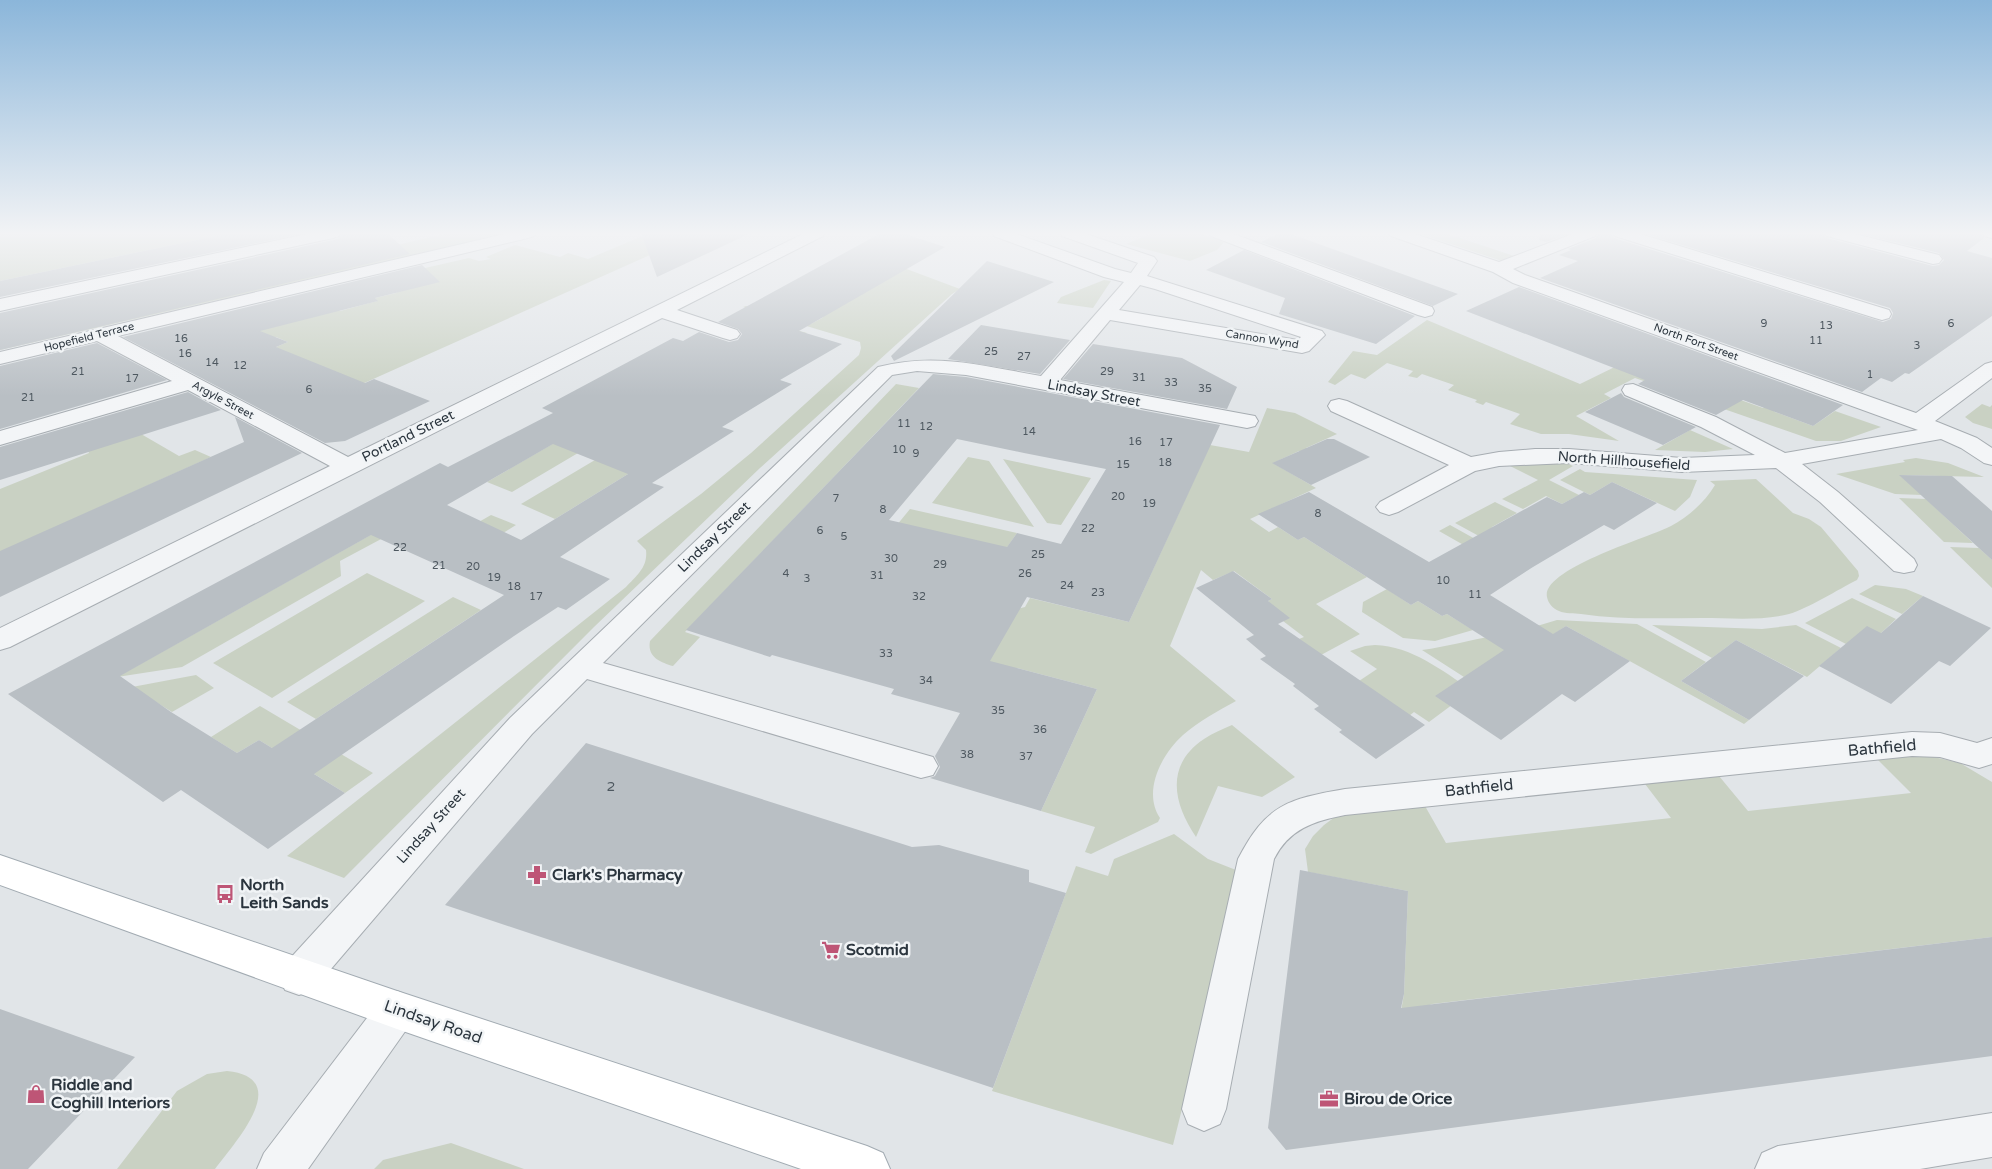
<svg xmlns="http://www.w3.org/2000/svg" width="1992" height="1169" viewBox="0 0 1992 1169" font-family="'Varela Round',sans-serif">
	<rect width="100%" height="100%" fill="#e1e5e8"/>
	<!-- green -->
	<path fill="#c9d1c3" d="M 0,233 L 230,233 L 0,281 Z
		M 449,233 L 507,233 L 0,350 L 0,336 Z
		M 639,233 L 699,233 L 304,410 L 276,347 L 288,342 L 276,337 L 249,347 L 216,330 L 337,308 L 340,311 L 377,301 L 375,298 L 396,293 L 425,268 L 469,258 L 479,261 L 491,259 L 486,257 L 515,245 L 560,257 L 568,253 L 588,259 L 645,235 Z
		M 1153,233 L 1201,233 L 1224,242 L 1217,250 L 1190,261 L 1126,244 Z
		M 1418,233 L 1445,233 L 1514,256 L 1502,261 Z
		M 880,259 L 960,289 L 952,294 L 760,468 L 594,627 L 344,878 L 287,856 L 626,587 C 637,575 648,567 646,550 L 637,541 L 701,494 L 751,453 L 859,355 L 861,348 L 860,342 L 743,307 L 746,306 L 811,324 L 822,318 Z
		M 1104,280 L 1111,281 L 1093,308 L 1057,303 L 1061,297 Z
		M 1427,320 L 1580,384 L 1629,360 L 1763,408 L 1767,405 L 1775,412 L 1813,426 L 1835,411 L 1881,427 L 1841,441 L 1816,441 L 1635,378 L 1604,394 L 1611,398 L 1576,416 L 1619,441 L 1569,434 L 1541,434 L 1510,424 L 1520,414 L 1486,402 L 1483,405 L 1475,402 L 1477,400 L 1448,390 L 1454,385 L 1422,374 L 1417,378 L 1408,376 L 1413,371 L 1387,363 L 1365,379 L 1351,374 L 1335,385 L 1328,382 L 1353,351 L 1377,355 Z
		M 789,328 L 807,333 L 747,369 L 628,474 L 555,519 L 521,504 L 637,435 Z
		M 896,384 L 919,388 L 685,632 L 700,637 L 673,666 C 660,662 647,657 650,641 Z
		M 1982,404 L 1990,407 L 1992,405 L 1992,429 L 1973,423 L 1965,417 Z
		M 1267,408 L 1295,413 L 1337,434 L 1306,448 L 1309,456 L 1299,451 L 1273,463 L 1316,488 L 1250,519 L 1269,532 L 1278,527 L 1298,540 L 1304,537 L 1367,577 L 1316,604 L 1360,634 L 1321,655 L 1299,639 L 1304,637 L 1283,621 L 1268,601 L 1272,599 L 1234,571 L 1213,580 L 1201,570 L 1170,646 L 1236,701 C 1218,711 1199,721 1183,735 C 1162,754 1142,791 1160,818 L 1158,822 L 1091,854 L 1085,852 L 1095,827 L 1041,811 L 1097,689 L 1017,668 L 1012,675 L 986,668 L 963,622 L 1025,607 L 1030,598 L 1129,622 L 1210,445 L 1249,452 Z
		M 129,427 L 179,456 L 195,450 L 211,457 L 0,552 L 0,489 L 89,453 L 86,447 Z
		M 1690,430 L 1733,449 L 1705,452 L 1655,450 Z
		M 575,431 L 600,440 L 512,492 L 487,482 Z
		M 968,457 L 989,461 L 1034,527 L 932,503 Z
		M 1916,458 L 1948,463 L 1984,477 L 1900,475 L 1922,495 L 1895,494 L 1836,474 L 1905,462 L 1903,460 Z
		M 1003,459 L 1091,478 L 1061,525 L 1047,523 Z
		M 1566,463 L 1573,466 L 1549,480 L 1579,495 L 1562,504 L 1546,496 L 1523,509 L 1502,499 L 1538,480 L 1508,465 Z
		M 1580,469 L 1585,472 L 1697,480 L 1690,497 L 1675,511 L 1612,482 L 1590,495 L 1560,480 Z
		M 1756,479 L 1793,513 L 1809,519 L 1821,527 L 1858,571 L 1859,576 L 1857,580 C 1839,589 1807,609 1789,614 C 1762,621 1730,618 1702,618 C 1662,618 1621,620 1581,614 C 1574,613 1565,614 1559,611 C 1553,609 1548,603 1547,597 C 1541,569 1650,537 1671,526 C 1688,517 1705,502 1715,485 L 1710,481 Z
		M 1899,498 L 1926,499 L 1973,543 L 1944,542 Z
		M 1495,502 L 1517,513 L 1492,527 L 1488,541 L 1455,523 Z
		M 910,509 L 1017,533 L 1001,556 L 892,531 Z
		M 491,515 L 516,525 L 495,538 L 470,527 Z
		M 1450,525 L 1529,569 L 1518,576 L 1439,531 Z
		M 383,528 L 383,538 L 340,561 L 341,576 L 182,667 L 117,677 Z
		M 1950,547 L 1979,548 L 1992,560 L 1992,588 Z
		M 367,573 L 425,601 L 272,698 L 213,663 Z
		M 1875,585 L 1906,589 L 1923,596 L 1902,614 L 1859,594 Z
		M 1387,589 L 1411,605 L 1418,601 L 1442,616 L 1447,614 L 1473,630 L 1435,641 L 1403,638 L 1362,612 L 1363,602 Z
		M 453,597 L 481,610 L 316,719 L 287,702 Z
		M 1852,598 L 1896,619 L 1881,633 L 1846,644 L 1805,623 Z
		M 1557,620 L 1637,624 L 1706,662 L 1681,681 L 1749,720 L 1744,724 L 1566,626 L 1539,644 L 1537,626 Z
		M 1652,625 L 1762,629 L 1796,625 L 1841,648 L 1807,677 L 1736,640 L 1712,658 Z
		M 1493,636 L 1550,655 L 1464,677 L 1422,650 C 1446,647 1469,640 1493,636 Z
		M 1375,645 C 1412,646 1442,671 1472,690 L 1429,722 L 1414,712 L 1409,716 L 1353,685 L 1377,669 L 1350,651 L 1365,646 Z
		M 196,675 L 214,688 L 172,712 L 132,687 Z
		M 260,706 L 373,773 L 345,793 L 259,740 L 237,753 L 211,737 Z
		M 1232,725 L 1295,777 L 1262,797 L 1218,786 L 1196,837 C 1173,803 1165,765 1204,739 C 1213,733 1223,729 1232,725 Z
		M 1925,755 L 1960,763 L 1992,782 L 1992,937 L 1432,1004 L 1400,1017 L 1404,994 L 1408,891 L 1308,872 L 1305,849 L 1313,836 L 1324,825 L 1339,814 L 1425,806 L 1446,843 L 1671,818 L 1645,784 L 1719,776 L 1748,811 L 1911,793 L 1878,760 Z
		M 1174,834 L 1208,859 L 1241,872 L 1173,1145 L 992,1091 L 1076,866 L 1108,876 L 1114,859 Z
		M 227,1071 C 295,1078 234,1143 215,1169 L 117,1169 L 177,1091 L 207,1074 Z
		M 451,1143 L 524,1169 L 374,1169 L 383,1160 Z"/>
	<!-- building -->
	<path fill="#b9bfc4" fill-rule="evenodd" d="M 230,233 L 305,233 L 0,297 L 0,281 Z
		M 343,233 L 387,233 L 410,254 L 0,350 L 0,313 L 333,240 L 340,238 Z
		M 641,233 L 751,233 L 657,277 Z
		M 881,233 L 902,233 L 945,247 L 799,331 L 842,344 L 780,380 L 792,384 L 722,427 L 734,431 L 652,483 L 664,487 L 560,557 L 610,579 L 566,610 L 558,607 L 514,636 L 314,774 L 345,793 L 268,849 L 181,790 L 163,802 L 8,694 L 440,463 L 448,467 L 553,413 L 542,408 L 673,338 L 683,341 L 699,332 L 729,342 L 738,340 L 742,334 L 738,329 L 718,322 ZM 553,444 L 628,474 L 521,540 L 447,505 ZM 371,535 L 504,595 L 272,748 L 259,740 L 237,753 L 171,712 L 120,676 Z
		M 1279,233 L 1288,233 L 1458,294 L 1433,306 L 1261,242 Z
		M 1540,233 L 1571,233 L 1546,242 L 1539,240 Z
		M 1599,233 L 1611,233 L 1614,238 L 1883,322 L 1891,319 L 1893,313 L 1890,308 L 1642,233 L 1823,233 L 1827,238 L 1933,266 L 1939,265 L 1944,260 L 1939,253 L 1857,233 L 1980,233 L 1984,238 L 1967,251 L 1992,258 L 1992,316 L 1909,374 L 1905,373 L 1892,382 L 1881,378 L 1862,392 L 1540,278 L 1578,261 L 1559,255 L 1571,250 L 1568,249 L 1596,238 Z
		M 1244,250 L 1415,316 L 1376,344 L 1279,314 L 1285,298 L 1206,270 Z
		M 987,261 L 1054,282 L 894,361 L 891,356 Z
		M 422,265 L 440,282 L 375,298 L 378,301 L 260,331 L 288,342 L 276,347 L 365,383 L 374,379 L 430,401 L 345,441 L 325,443 L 123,337 Z
		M 1519,287 L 1843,405 L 1813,426 L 1743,400 L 1716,415 L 1638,384 L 1645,380 L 1466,311 Z
		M 981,325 L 1070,340 L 1040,374 L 948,359 Z
		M 97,343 L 167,380 L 0,429 L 0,366 Z
		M 1093,344 L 1182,358 L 1237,387 L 1227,409 L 1063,379 Z
		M 933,374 L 966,377 L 1220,425 L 1129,622 L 1027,597 L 990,661 L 1097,689 L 1041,811 L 930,778 L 935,776 L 940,767 L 935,756 L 960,713 L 891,694 L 894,689 L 772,655 L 770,657 L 686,630 ZM 957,439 L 1024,453 L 1106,469 L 1061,544 L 1017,533 L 1007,547 L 889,520 Z
		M 188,392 L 221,410 L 0,480 L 0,447 Z
		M 1621,393 L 1624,397 L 1696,427 L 1663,445 L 1585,412 Z
		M 235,417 L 302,453 L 0,597 L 0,551 L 244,442 Z
		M 1327,439 L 1334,439 L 1370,457 L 1311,485 L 1272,463 Z
		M 1899,475 L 1952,476 L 1992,511 L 1992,560 Z
		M 1612,482 L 1657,503 L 1614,530 L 1604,525 L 1533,567 L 1490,595 L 1553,634 L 1566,626 L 1630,661 L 1575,702 L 1562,694 L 1501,740 L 1435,696 L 1504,650 L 1447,614 L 1442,616 L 1418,601 L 1411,605 L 1304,537 L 1298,540 L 1258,514 L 1309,492 L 1429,562 L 1547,497 L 1562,504 L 1584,492 L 1590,495 Z
		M 1233,571 L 1272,599 L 1268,601 L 1290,618 L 1278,624 L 1425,725 L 1376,759 L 1339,732 L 1342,730 L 1314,709 L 1319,706 L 1293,686 L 1295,684 L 1260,659 L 1266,656 L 1246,639 L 1254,635 L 1196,588 Z
		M 1923,596 L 1991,628 L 1950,666 L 1939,661 L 1891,704 L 1819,666 L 1867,626 L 1881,633 Z
		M 1736,640 L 1804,676 L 1749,720 L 1681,681 Z
		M 586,743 L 912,847 L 939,845 L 1029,870 L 1029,882 L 1066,893 L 993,1088 L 445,905 Z
		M 1300,870 L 1408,891 L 1404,994 L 1401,1008 L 1992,937 L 1992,1056 L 1286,1150 L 1268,1128 Z
		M 0,1009 L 135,1057 L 28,1169 L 0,1169 Z"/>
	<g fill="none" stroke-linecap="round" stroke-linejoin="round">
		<!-- minor casing -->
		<g stroke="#a7adb2" stroke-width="2">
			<path id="minor" d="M 312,233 L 341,233 L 339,236 L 333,238 L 0,311 L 0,299 Z
				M 509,233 L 536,233 L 534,236 L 528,238 L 118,336 L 348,457 L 805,233 L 825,233 L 823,236 L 677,310 L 737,330 L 740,334 L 737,338 L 730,340 L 723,338 L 662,318 L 10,647 L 0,650 L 0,628 L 330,466 L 188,390 L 0,445 L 0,431 L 172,381 L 97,341 L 0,364 L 0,352 Z
				M 992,233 L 1014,233 L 1115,269 L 1131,273 L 1138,263 L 1062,236 L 1060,233 L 1083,233 L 1154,257 L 1157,261 L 1147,276 L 1322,331 L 1325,335 L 1309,351 L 1302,353 L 1110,320 L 1060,380 L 1255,416 L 1258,421 L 1255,426 L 1247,428 L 966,375 L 917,371 L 892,375 L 603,663 L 933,757 L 938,766 L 933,775 L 921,778 L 587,679 L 532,734 L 313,990 L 299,995 L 285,990 L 279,977 L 285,964 L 510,718 L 878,367 C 937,352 982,366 1041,376 L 1124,282 L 1104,277 L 994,236 ZM 1140,285 L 1155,289 L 1301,337 L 1298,340 L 1119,310 Z
				M 1209,233 L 1231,233 L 1432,307 L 1434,311 L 1432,315 L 1425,317 L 1418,315 L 1211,236 Z
				M 1389,233 L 1412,233 L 1499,262 L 1575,233 L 1597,233 L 1595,236 L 1513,269 L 1525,275 L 1916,413 L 1985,364 L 1992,362 L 1992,378 L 1935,421 L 1977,438 L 1992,448 L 1992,465 L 1984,463 L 1961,448 L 1941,439 L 1802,464 L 1838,492 L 1914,559 L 1917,565 L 1914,571 L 1904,573 L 1894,571 L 1820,502 L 1776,468 L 1682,472 L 1569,463 L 1499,466 L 1475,471 L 1398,512 L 1389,515 L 1380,512 L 1376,507 L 1380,502 L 1449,465 L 1331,411 L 1328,406 L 1331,401 L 1339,399 L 1347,401 L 1471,457 L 1499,452 L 1535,449 L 1569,449 L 1682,458 L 1755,455 L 1701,427 L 1625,395 L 1622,390 L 1625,385 L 1633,384 L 1716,417 L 1785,453 L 1918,430 L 1513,283 L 1493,272 L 1391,236 Z
				M 1613,233 L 1637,233 L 1889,310 L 1891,314 L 1889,318 L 1882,320 L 1875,318 L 1615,236 Z
				M 1825,233 L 1851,233 L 1939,255 L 1942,259 L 1939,263 L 1933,264 L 1827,236 Z
				M 1982,233 L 1992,233 L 1992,238 L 1984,236 Z
				M 1912,732 L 1940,733 L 1977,743 L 1992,738 L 1992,764 L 1979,768 L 1940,757 L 1912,756 L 1345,815 C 1314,821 1289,829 1274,859 L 1226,1109 L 1220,1124 L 1204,1131 L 1188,1124 L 1182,1109 L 1238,859 C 1266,805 1287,799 1345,789 Z
				M 397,991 L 411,997 L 417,1010 L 411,1023 L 308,1169 L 257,1169 L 264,1153 L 383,997 Z
				M 1992,1113 L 1992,1157 L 1920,1169 L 1755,1169 L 1762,1153 L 1778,1146 Z"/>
		</g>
		<!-- major casing -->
		<g stroke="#a2abb2" stroke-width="2">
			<path id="major" d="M 0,855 L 397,991 L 867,1146 L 883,1153 L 890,1169 L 801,1169 L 397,1029 L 0,885 Z"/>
		</g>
		<!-- minor -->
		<use href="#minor" fill="#f3f5f7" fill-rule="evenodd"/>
		<!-- major -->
		<use href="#major" fill="#fff" fill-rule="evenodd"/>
	</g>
	<!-- sky -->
	<linearGradient id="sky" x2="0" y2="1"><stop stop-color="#8bb6da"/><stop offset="0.59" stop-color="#f2f3f5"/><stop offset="1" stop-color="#f2f3f5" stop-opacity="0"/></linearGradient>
	<rect width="1992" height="396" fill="url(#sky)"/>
	<!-- icons -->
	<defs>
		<g id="pharmacy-bare" transform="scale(1.5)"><path d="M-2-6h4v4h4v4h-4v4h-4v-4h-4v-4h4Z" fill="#be5576" stroke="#f1f4f6" stroke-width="2.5" paint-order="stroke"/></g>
		<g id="bus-bare" transform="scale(1.5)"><path d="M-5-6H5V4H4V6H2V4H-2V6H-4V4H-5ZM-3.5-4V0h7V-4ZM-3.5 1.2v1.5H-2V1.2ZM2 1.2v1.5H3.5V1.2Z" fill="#be5576" stroke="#f1f4f6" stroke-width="2.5" paint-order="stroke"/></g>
		<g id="supermarket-bare" transform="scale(1.5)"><path d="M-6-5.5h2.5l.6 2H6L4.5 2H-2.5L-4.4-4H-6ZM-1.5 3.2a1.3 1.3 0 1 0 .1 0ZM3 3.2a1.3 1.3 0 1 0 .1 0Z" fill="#be5576" stroke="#f1f4f6" stroke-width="2.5" paint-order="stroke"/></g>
		<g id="shop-bare" transform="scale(1.5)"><path d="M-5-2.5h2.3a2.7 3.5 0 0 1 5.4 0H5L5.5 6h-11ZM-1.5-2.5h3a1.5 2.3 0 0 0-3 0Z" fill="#be5576" stroke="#f1f4f6" stroke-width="2.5" paint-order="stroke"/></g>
		<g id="office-bare" transform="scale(1.5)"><path d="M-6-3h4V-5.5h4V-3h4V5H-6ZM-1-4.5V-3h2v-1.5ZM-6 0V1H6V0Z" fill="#be5576" stroke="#f1f4f6" stroke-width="2.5" paint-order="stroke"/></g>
	</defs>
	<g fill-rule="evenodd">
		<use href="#pharmacy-bare" x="537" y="875"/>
		<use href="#bus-bare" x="225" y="894"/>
		<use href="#supermarket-bare" x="831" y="950"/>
		<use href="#shop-bare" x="36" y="1094"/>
		<use href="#office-bare" x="1329" y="1099"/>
	</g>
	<g text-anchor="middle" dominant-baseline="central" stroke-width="5" stroke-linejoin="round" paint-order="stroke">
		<!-- number labels -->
		<g font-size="11" fill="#4e5860">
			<text x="1764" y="323">9</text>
			<text x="1951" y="323">6</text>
			<text x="1826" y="325">13</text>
			<text x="181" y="338">16</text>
			<text x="1816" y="340">11</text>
			<text x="1917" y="345">3</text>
			<text x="991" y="351">25</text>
			<text x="185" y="353">16</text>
			<text x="1024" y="356">27</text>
			<text x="212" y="362">14</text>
			<text x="240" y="365">12</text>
			<text x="78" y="371">21</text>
			<text x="1107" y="371">29</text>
			<text x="1870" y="374">1</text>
			<text x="1139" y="377">31</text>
			<text x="132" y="378">17</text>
			<text x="1171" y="382">33</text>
			<text x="1205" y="388">35</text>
			<text x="309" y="389">6</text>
			<text x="28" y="397">21</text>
			<text x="904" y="423">11</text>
			<text x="926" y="426">12</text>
			<text x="1029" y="431">14</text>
			<text x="1135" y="441">16</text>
			<text x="1166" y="442">17</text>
			<text x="899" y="449">10</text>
			<text x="916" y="453">9</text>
			<text x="1165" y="462">18</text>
			<text x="1123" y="464">15</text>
			<text x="1118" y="496">20</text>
			<text x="836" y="498">7</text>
			<text x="1149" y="503">19</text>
			<text x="883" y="509">8</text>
			<text x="1318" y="513">8</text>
			<text x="1088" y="528">22</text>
			<text x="820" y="530">6</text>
			<text x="844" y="536">5</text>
			<text x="400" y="547">22</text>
			<text x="1038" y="554">25</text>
			<text x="891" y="558">30</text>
			<text x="940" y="564">29</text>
			<text x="439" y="565">21</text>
			<text x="473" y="566">20</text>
			<text x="786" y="573">4</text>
			<text x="1025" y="573">26</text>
			<text x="877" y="575">31</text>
			<text x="494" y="577">19</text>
			<text x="807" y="578">3</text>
			<text x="1443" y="580">10</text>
			<text x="1067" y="585">24</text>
			<text x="514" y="586">18</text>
			<text x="1098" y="592">23</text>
			<text x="1475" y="594">11</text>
			<text x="536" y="596">17</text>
			<text x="919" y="596">32</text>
			<text x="886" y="653">33</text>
			<text x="926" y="680">34</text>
			<text x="998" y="710">35</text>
			<text x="1040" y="729">36</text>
			<text x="967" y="754">38</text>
			<text x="1026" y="756">37</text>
		</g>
		<!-- far-street labels -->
		<g font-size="11" fill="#2b353e" stroke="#f1f4f6">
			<text transform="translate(89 337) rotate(-14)">Hopefield Terrace</text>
			<text transform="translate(1262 339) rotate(9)">Cannon Wynd</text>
			<text transform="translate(1696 342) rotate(20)">North Fort Street</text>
			<text transform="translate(223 400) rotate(28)">Argyle Street</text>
		</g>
		<!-- street labels -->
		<g font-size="14" fill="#2b353e" stroke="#f1f4f6">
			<text transform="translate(1094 393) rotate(11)">Lindsay Street</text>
			<text transform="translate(408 436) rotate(-26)">Portland Street</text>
			<text transform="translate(1624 461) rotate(4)">North Hillhousefield</text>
			<text transform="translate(714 537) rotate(-44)">Lindsay Street</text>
			<text transform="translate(431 826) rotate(-48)">Lindsay Street</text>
		</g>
		<!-- near-number labels -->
		<g font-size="14" fill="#4e5860">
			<text x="611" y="786">2</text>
		</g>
		<!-- near-street labels -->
		<g font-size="16" fill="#2b353e" stroke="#f1f4f6">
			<text transform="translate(1882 748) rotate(-5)">Bathfield</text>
			<text transform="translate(1479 788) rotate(-6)">Bathfield</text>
			<text transform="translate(433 1022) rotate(19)">Lindsay Road</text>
		</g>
		<!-- near-poi labels -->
		<g font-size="16" font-weight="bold" fill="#2b353e" stroke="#f1f4f6" text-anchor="start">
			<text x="552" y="875">Clark's Pharmacy</text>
			<text x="240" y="885">North<tspan x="240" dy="18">Leith Sands</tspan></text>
			<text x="846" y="950">Scotmid</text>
			<text x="51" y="1085">Riddle and<tspan x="51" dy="18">Coghill Interiors</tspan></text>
			<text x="1344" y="1099">Birou de Orice</text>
		</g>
	</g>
</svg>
